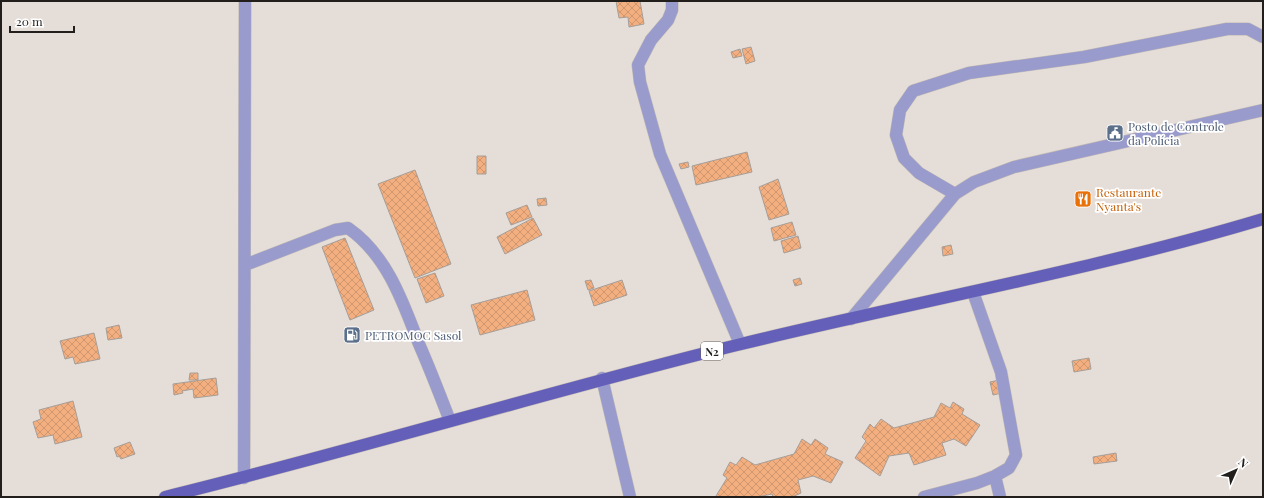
<svg xmlns="http://www.w3.org/2000/svg" width="1264" height="498" viewBox="0 0 1264 498" font-family="'Playfair Display',serif">
	<defs>
		<pattern id="building-cross-hatch" width="8" height="8" patternUnits="userSpaceOnUse"><rect width="8" height="8" fill="#f3af7f"/><path d="M0 0l8 8M0 8l8-8" fill="none" stroke="#d0966d"/></pattern>
	</defs>
	<rect width="100%" height="100%" fill="#e5ddd7"/>
	<!-- building -->
	<path fill="url(#building-cross-hatch)" stroke="#a69e99" d="M 616,1 L 640,1 L 644,24 L 629,27 L 628,17 L 619,18 Z
		M 751,47 L 755,61 L 746,64 L 742,49 Z
		M 740,49 L 742,56 L 733,58 L 731,52 Z
		M 747,152 L 752,172 L 696,185 L 692,166 Z
		M 477,156 L 486,156 L 486,174 L 477,174 Z
		M 688,162 L 689,167 L 681,169 L 679,164 Z
		M 415,170 L 451,264 L 415,278 L 378,184 Z
		M 778,179 L 789,214 L 769,220 L 759,187 Z
		M 546,198 L 547,205 L 538,206 L 537,199 Z
		M 527,205 L 532,217 L 511,225 L 506,213 Z
		M 533,218 L 542,235 L 505,254 L 497,237 Z
		M 792,222 L 796,235 L 774,241 L 771,228 Z
		M 798,236 L 801,248 L 784,253 L 781,241 Z
		M 345,238 L 374,310 L 350,320 L 322,247 Z
		M 951,245 L 953,254 L 943,256 L 942,247 Z
		M 435,273 L 444,296 L 426,303 L 417,279 Z
		M 800,278 L 802,284 L 795,286 L 793,280 Z
		M 591,280 L 594,288 L 588,290 L 585,281 Z
		M 622,280 L 627,295 L 594,306 L 589,291 Z
		M 527,290 L 535,320 L 480,335 L 471,305 Z
		M 119,325 L 122,338 L 108,340 L 106,328 Z
		M 94,333 L 100,359 L 75,364 L 73,357 L 65,359 L 60,341 Z
		M 1089,358 L 1091,369 L 1074,372 L 1072,361 Z
		M 190,373 L 198,373 L 198,380 L 189,380 Z
		M 216,378 L 218,395 L 194,398 L 193,389 L 182,391 L 183,393 L 174,395 L 173,384 Z
		M 999,380 L 1002,393 L 993,395 L 990,382 Z
		M 73,401 L 82,437 L 55,444 L 53,435 L 38,438 L 33,422 L 41,419 L 39,410 Z
		M 953,402 L 964,409 L 962,414 L 980,425 L 966,446 L 954,439 L 942,443 L 946,455 L 914,465 L 909,453 L 889,456 L 880,476 L 855,458 L 866,441 L 862,437 L 870,424 L 874,428 L 881,419 L 894,428 L 934,417 L 941,403 L 950,408 Z
		M 802,439 L 811,445 L 815,439 L 828,448 L 825,454 L 843,462 L 831,483 L 813,476 L 798,480 L 801,493 L 792,497 L 773,497 L 772,494 L 757,497 L 719,497 L 716,496 L 727,478 L 723,475 L 730,462 L 736,465 L 742,457 L 755,465 L 794,454 Z
		M 130,442 L 135,454 L 121,459 L 119,456 L 117,457 L 114,448 Z
		M 1116,453 L 1117,461 L 1094,464 L 1093,457 Z"/>
	<g fill="none" stroke-linecap="round" stroke-linejoin="round">
		<!-- minor casing -->
		<g stroke="#c2bbb5" stroke-width="13">
			<path id="minor" d="M 672,1 L 672,10 L 668,20 L 651,40 L 638,65 L 640,82 L 660,154 L 740,344
				M 955,194 L 919,173 L 904,158 L 896,135 L 900,110 L 913,91 L 969,73 L 1084,57 L 1227,29 L 1248,29 L 1263,37
				M 245,265 L 335,230 L 348,228 C 387,255 403,302 419,344 C 430,369 440,395 450,421
				M 851,319 L 955,194 L 974,182 L 1014,167 L 1263,110
				M 602,378 L 630,497
				M 995,476 L 1000,497
				M 244,478 L 245,1
				M 924,497 L 977,483 L 995,476 L 1009,468 L 1016,455 L 1001,372 L 973,292"/>
		</g>
		<!-- major casing -->
		<g stroke="#c2bbb5" stroke-width="13">
			<path id="major" d="M 165,497 C 357,450 546,392 737,345 C 912,302 1090,271 1263,219"/>
		</g>
		<!-- minor -->
		<use href="#minor" stroke="#9a9bcd" stroke-width="12"/>
		<!-- major -->
		<use href="#major" stroke="#645fb9" stroke-width="12"/>
	</g>
	<!-- icons -->
	<defs>
		<g id="civic-square" transform="scale(0.9)"><rect x="-9" y="-9" width="18" height="18" rx="4" fill="#5c6f8a" stroke="#fff"/><path d="M-.6-6.5H3V-4.5H.6V-3L4-1V1h2V6H-6V1h2V-1L-.6-3ZM-1.2 2.5V6h2.4V2.5Z" fill="#fff"/></g>
		<g id="restaurant-square" transform="scale(0.9)"><rect x="-9" y="-9" width="18" height="18" rx="4" fill="#e8710a" stroke="#fff"/><path d="M-5-6h1v4h1v-4h1v4h1v-4h1v5L-1.5 .5V6h-2V.5L-5-1ZM5-6V6H3V1.5H1.5Q1.5-4 5-6Z" fill="#fff"/></g>
		<g id="fuel-square" transform="scale(0.9)"><rect x="-9" y="-9" width="18" height="18" rx="4" fill="#5c6f8a" stroke="#fff"/><path d="M-5.5-6h7V0h2V4h1.3V-2.5L3-4.5l.8-.8L6-3V5H2.5V1h-1V6h-7ZM-4.2-4.7v3.2H.2V-4.7Z" fill="#fff"/></g>
	</defs>
	<g fill-rule="evenodd">
		<use href="#civic-square" x="1115" y="133"/>
		<use href="#restaurant-square" x="1083" y="199"/>
		<use href="#fuel-square" x="352" y="335"/>
	</g>
	<g text-anchor="middle" dominant-baseline="central" stroke-width="3.5" stroke-linejoin="round" paint-order="stroke">
		<!-- shield labels -->
		<rect fill="#fff" stroke="#646260" stroke-width="1" x="701" y="342" width="22" height="18" rx="3"/>
		<g font-size="11" font-weight="bold" fill="#211e1c">
			<text x="712" y="351">N2</text>
		</g>
		<!-- service labels -->
		<g font-size="12" fill="#4e5e75" stroke="#fff" text-anchor="start">
			<text x="1128" y="126">Posto de Controle<tspan x="1128" dy="14">da Polícia</tspan></text>
			<text x="365" y="335">PETROMOC Sasol</text>
		</g>
		<!-- food labels -->
		<g font-size="12" fill="#c56008" stroke="#fff" text-anchor="start">
			<text x="1096" y="192">Restaurante<tspan x="1096" dy="14">Nyanta's</tspan></text>
		</g>
	</g>
	<!-- border -->
	<rect width="1264" height="498" fill="none" stroke="#211e1c" stroke-width="4"/>
	<!-- north arrow -->
	<g transform="translate(1236 470) rotate(45)" stroke="#ffffff" stroke-width="3" paint-order="stroke">
	<path d="M0-3L7 15L0 10L-7 15Z" fill="#211e1c"/>
	<text y="-6" font-size="11" font-weight="bold" text-anchor="middle" fill="#211e1c">N</text>
	</g>
	<!-- scale -->
	<path d="M10 26v6h64v-6" fill="none" stroke="#211e1c" stroke-width="2"/>
	<text x="16" y="26" font-size="12" fill="#211e1c" stroke="#ffffff" stroke-width="3" paint-order="stroke">20 m</text>
</svg>
